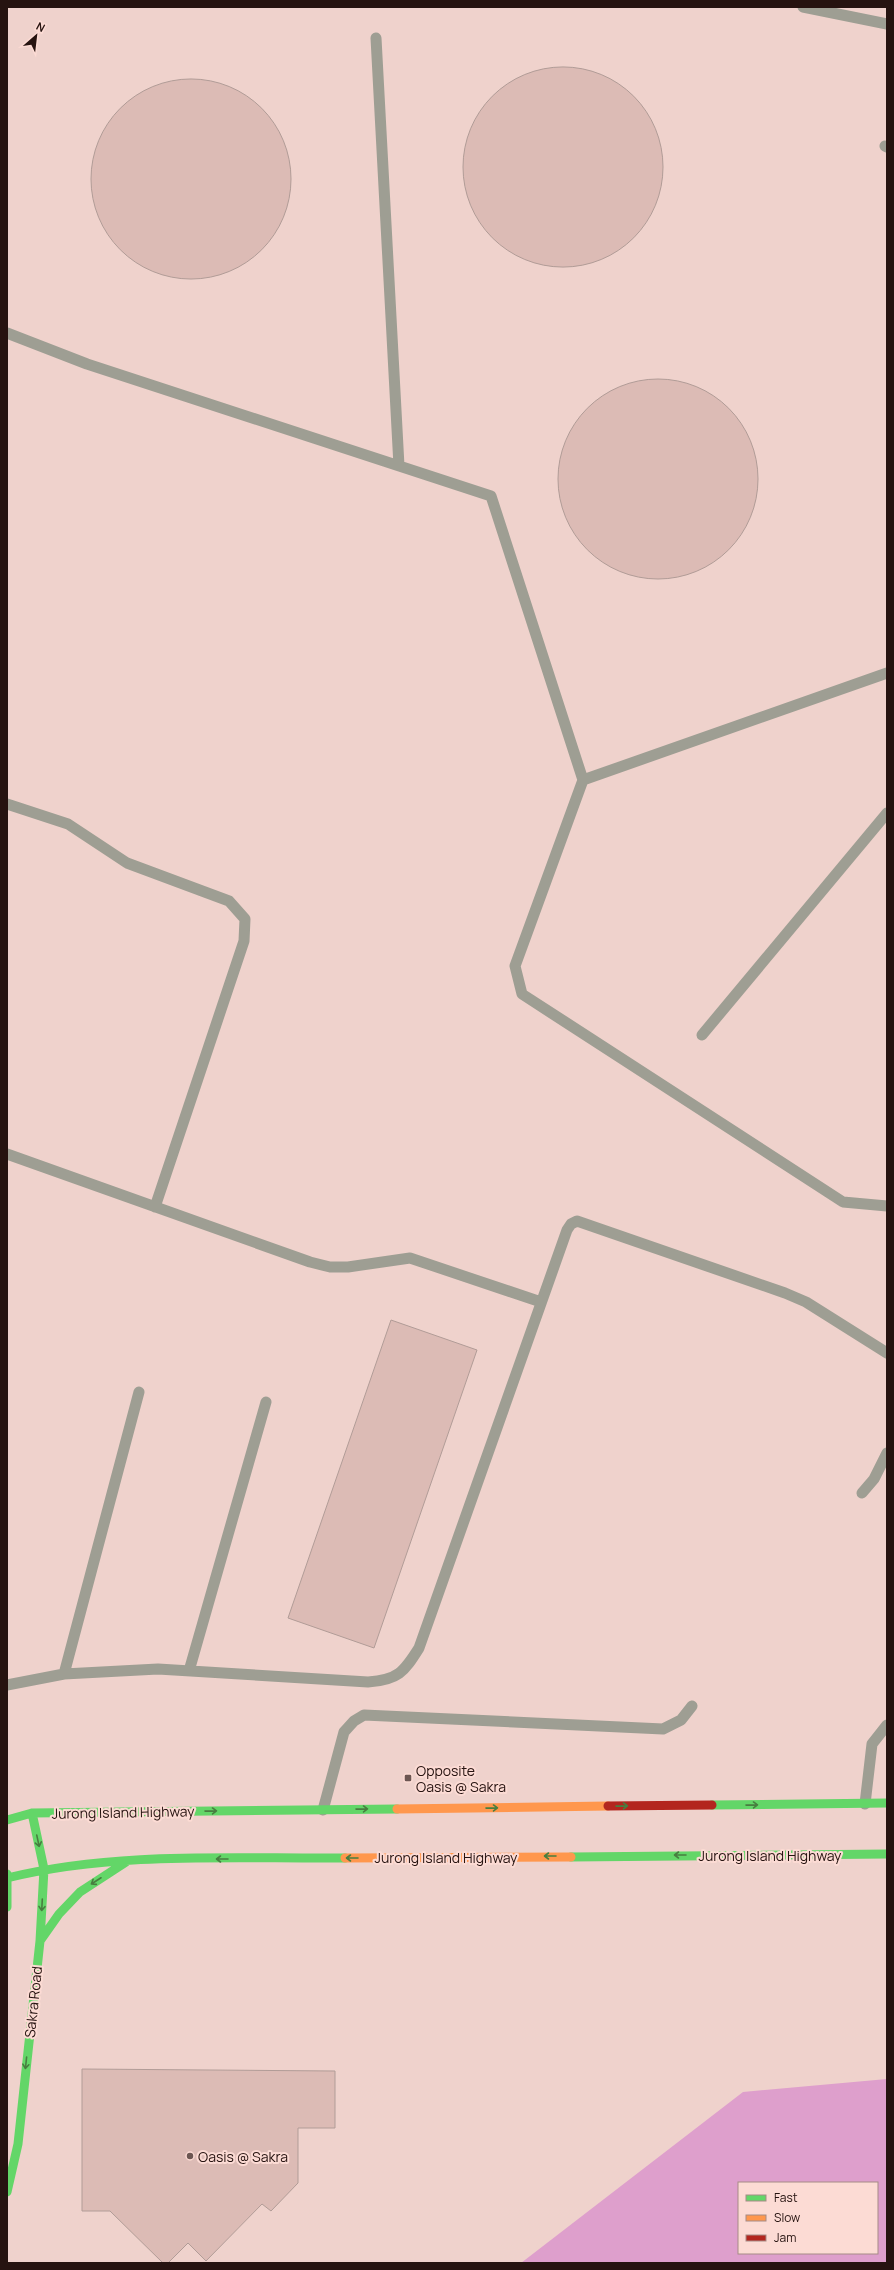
<svg xmlns="http://www.w3.org/2000/svg" width="894" height="2270" viewBox="0 0 894 2270" font-family="Manrope,sans-serif">
	<rect width="100%" height="100%" fill="#efd2cc"/>
	<!-- water -->
	<path fill="#de9fcc" fill-rule="evenodd" d="M 887,2079 L 887,2263 L 521,2263 L 743,2092 ZM 739,2183 L 877,2183 L 877,2253 L 739,2253 Z"/>
	<!-- building -->
	<path fill="#dcbbb5" stroke="#b19c97" d="M463 167a100 100 0 1 1 200 0a100 100 0 1 1-200 0Z
		M91 179a100 100 0 1 1 200 0a100 100 0 1 1-200 0Z
		M558 479a100 100 0 1 1 200 0a100 100 0 1 1-200 0Z
		M 391,1320 L 477,1350 L 374,1648 L 288,1618 Z
		M 82,2069 L 335,2071 L 335,2128 L 298,2128 L 298,2183 L 271,2211 L 262,2204 L 206,2261 L 188,2243 L 168,2263 L 163,2263 L 110,2211 L 82,2211 Z"/>
	<g fill="none" stroke-linecap="round" stroke-linejoin="round">
		<!-- lane -->
		<path stroke="#9e9e93" stroke-width="11" d="M 803,7 L 887,24
			M 376,38 L 399,466
			M 885,146 L 887,147
			M 7,333 L 87,364 L 491,496 L 583,780 L 515,966 L 522,994 L 843,1202 L 887,1206
			M 583,780 L 887,673
			M 7,804 L 68,824 L 127,863 L 229,901 L 245,919 L 244,941 L 155,1207
			M 702,1035 L 887,813
			M 7,1154 L 310,1262 L 330,1267 L 348,1267 L 410,1258 L 541,1302
			M 862,1493 L 874,1479 L 887,1453
			M 189,1671 L 266,1402
			M 64,1674 L 139,1392
			M 7,1685 L 64,1674 L 158,1669 L 368,1682 C 398,1680 404,1672 419,1648 L 567,1230 L 571,1224 L 577,1221 L 785,1293 L 806,1302 L 887,1353
			M 865,1804 L 872,1744 L 887,1725
			M 323,1810 L 344,1732 L 354,1721 L 364,1715 L 663,1729 L 681,1720 L 692,1706"/>
		<!-- fast -->
		<path stroke="#63d668" stroke-width="9" d="M 712,1805 L 887,1803
			M 7,1820 L 32,1813 L 397,1809
			M 571,1857 L 887,1854
			M 7,1874 L 7,1907
			M 7,1878 C 117,1851 233,1859 345,1858
			M 40,1941 L 59,1914 L 80,1892 L 126,1862
			M 7,2192 L 18,2144 L 40,1941 L 44,1869 L 32,1813"/>
		<!-- slow -->
		<path stroke="#ff974d" stroke-width="9" d="M 397,1809 L 608,1806
			M 345,1858 L 571,1857"/>
		<!-- jam -->
		<path stroke="#b3261e" stroke-width="9" d="M 608,1806 L 712,1805"/>
	</g>
	<!-- one-way arrows -->
	<defs><path id="oneway-shaft" d="M-6 0H5M1.5-3L5.5 0L1.5 3" fill="none" stroke-width="1.6" stroke-linecap="round" stroke-linejoin="round"/></defs>
	<g stroke="#487e40">
		<use href="#oneway-shaft" transform="translate(752 1805) rotate(-1)"/>
		<use href="#oneway-shaft" transform="translate(622 1806) rotate(-1)"/>
		<use href="#oneway-shaft" transform="translate(492 1808) rotate(-1)"/>
		<use href="#oneway-shaft" transform="translate(362 1809) rotate(-1)"/>
		<use href="#oneway-shaft" transform="translate(211 1811) rotate(-1)"/>
		<use href="#oneway-shaft" transform="translate(38 1841) rotate(78)"/>
		<use href="#oneway-shaft" transform="translate(680 1855) rotate(180)"/>
		<use href="#oneway-shaft" transform="translate(550 1856) rotate(180)"/>
		<use href="#oneway-shaft" transform="translate(352 1858) rotate(180)"/>
		<use href="#oneway-shaft" transform="translate(222 1859) rotate(180)"/>
		<use href="#oneway-shaft" transform="translate(96 1881) rotate(147)"/>
		<use href="#oneway-shaft" transform="translate(42 1905) rotate(93)"/>
		<use href="#oneway-shaft" transform="translate(26 2063) rotate(96)"/>
	</g>
	<!-- markers -->
	<g fill="#6c5652" stroke="#fcdbd4" stroke-width="1.5">
		<rect x="404" y="1774" width="8" height="8" rx="2"/>
		<circle cx="190" cy="2156" r="4"/>
	</g>
	<g text-anchor="middle" dominant-baseline="central" stroke-width="4" stroke-linejoin="round" paint-order="stroke">
		<!-- poi labels -->
		<g font-size="14" fill="#261310" stroke="#fcdbd4" text-anchor="start">
			<text x="416" y="1770">Opposite<tspan x="416" dy="16">Oasis @ Sakra</tspan></text>
			<text x="198" y="2156">Oasis @ Sakra</text>
		</g>
		<!-- street labels -->
		<g font-size="14" fill="#261310" stroke="#fcdbd4">
			<text transform="translate(123 1812) rotate(-1)">Jurong Island Highway</text>
			<text x="770" y="1855">Jurong Island Highway</text>
			<text x="446" y="1857">Jurong Island Highway</text>
			<text transform="translate(33 2002) rotate(-84)">Sakra Road</text>
		</g>
	</g>
	<!-- border -->
	<rect width="894" height="2270" fill="none" stroke="#261310" stroke-width="16"/>
	<!-- legend -->
	<rect x="738" y="2182" width="140" height="72" fill="#fcdbd4" stroke="#a68b86"/>
	<rect x="746" y="2195" width="20" height="6" fill="#63d668" stroke="#a68b86"/>
	<text x="774" y="2202" font-size="12" fill="#261310">Fast</text>
	<rect x="746" y="2215" width="20" height="6" fill="#ff974d" stroke="#a68b86"/>
	<text x="774" y="2222" font-size="12" fill="#261310">Slow</text>
	<rect x="746" y="2235" width="20" height="6" fill="#b3261e" stroke="#a68b86"/>
	<text x="774" y="2242" font-size="12" fill="#261310">Jam</text>
	<!-- north arrow -->
	<g transform="translate(36 36) rotate(28)" stroke="#fcdbd4" stroke-width="3" paint-order="stroke">
	<path d="M0-3L7 15L0 10L-7 15Z" fill="#261310"/>
	<text y="-6" font-size="11" font-weight="bold" text-anchor="middle" fill="#261310">N</text>
	</g>
</svg>
